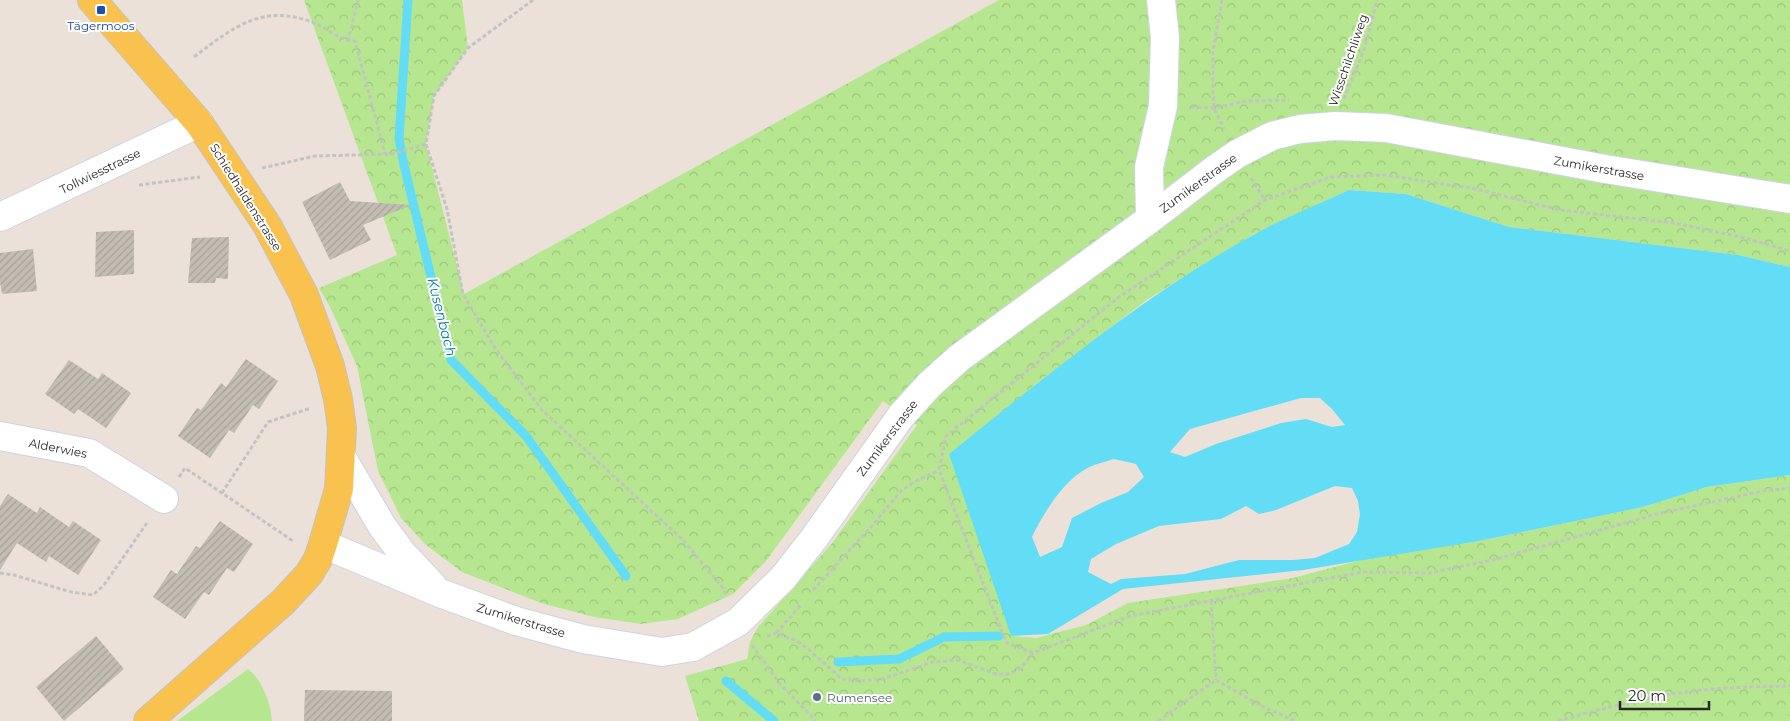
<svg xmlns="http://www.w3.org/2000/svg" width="1790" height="721" viewBox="0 0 1790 721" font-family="Montserrat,sans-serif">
	<defs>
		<pattern id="forest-crowns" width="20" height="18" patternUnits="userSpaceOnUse" patternTransform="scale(1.25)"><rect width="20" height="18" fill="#b6e790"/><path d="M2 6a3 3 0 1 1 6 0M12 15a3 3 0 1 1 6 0" fill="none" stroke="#9cc67c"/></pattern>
		<pattern id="building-hatch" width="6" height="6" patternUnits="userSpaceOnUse" patternTransform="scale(1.25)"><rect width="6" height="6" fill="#c3bdb4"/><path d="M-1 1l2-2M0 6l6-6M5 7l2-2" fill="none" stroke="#a8a29b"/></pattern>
	</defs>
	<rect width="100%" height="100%" fill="#ece1d8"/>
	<!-- grass -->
	<path fill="#b6e790" d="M 248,669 C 262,679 271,704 272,721 L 177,721 Z"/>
	<!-- forest -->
	<path fill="url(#forest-crowns)" d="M 304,0 L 462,0 L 468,48 L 434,96 L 426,144 L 464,294 L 999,0 L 1790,0 L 1790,267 L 1738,255 L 1509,227 L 1406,194 L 1349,190 L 1254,234 L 1148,299 L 1032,387 L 1011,636 L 1036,638 L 1086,625 L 1128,603 L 1293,578 L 1380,555 L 1479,541 L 1643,507 L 1707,487 L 1790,475 L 1790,721 L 699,721 L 685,676 L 747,659 L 750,642 L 758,627 L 833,542 L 917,425 L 883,401 L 766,561 L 733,594 L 678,619 L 641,624 L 594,617 L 541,603 L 462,572 L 426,545 L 401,518 L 378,471 L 357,366 L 331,309 L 319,288 L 397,255 Z"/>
	<!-- water -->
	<path fill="#63ddf6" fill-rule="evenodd" d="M 1349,190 L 1406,194 L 1509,227 L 1738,255 L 1790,267 L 1790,475 L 1707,487 L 1643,507 L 1479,541 L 1303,570 L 1123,589 L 1048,634 L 1011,636 L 949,454 C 1046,376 1143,296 1253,235 C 1283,218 1317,205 1349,190 ZM 1301,398 L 1320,398 L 1332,409 L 1345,425 L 1332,427 L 1306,419 L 1281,423 L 1216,444 L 1185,457 L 1170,452 L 1190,429 ZM 1114,459 L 1136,464 L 1144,477 L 1128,492 L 1101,503 L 1072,518 L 1062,547 L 1040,557 L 1032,537 C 1043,514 1062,483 1084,470 C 1093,464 1105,462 1114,459 ZM 1335,486 L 1352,488 L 1358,501 L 1360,514 L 1357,532 L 1349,544 L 1315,558 L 1293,560 L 1239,560 L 1185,574 L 1121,579 L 1111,584 L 1088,572 L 1091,559 L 1116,544 L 1159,526 L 1221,519 L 1246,506 L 1259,514 L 1276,510 Z"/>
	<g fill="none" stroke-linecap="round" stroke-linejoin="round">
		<!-- stream -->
		<path stroke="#63ddf6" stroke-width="9" d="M 408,0 L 399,139 L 404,165 L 451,360 L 526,436 L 626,576
			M 838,662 L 899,659 L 944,637 L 999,636
			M 726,681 L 774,721"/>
	</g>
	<!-- building -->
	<path fill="url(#building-hatch)" d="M 340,182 L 350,201 L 411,205 L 363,225 L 371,240 L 330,260 L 302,202 Z
		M 134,230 L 134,274 L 95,277 L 96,232 Z
		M 229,237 L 228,279 L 216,278 L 215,283 L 188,283 L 192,238 Z
		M 33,249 L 37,291 L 2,294 L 0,282 L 0,253 Z
		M 246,359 L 278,381 L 259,409 L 253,405 L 234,433 L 229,430 L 210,458 L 178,436 L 197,408 L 201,410 L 221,383 L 226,387 Z
		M 69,360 L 98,379 L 102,373 L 131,393 L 106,428 L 78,409 L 74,414 L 45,394 Z
		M 8,494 L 37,513 L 40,507 L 69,527 L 73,521 L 101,540 L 78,575 L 49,556 L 46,562 L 17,543 L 0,570 L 0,506 Z
		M 220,521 L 253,544 L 234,572 L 227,568 L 209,595 L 204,592 L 185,619 L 153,597 L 171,570 L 177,574 L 196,546 L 200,548 Z
		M 96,636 L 124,669 L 64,721 L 36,687 Z
		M 305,690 L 392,691 L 392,721 L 304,721 Z"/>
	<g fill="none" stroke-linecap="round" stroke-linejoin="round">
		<!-- minor casing -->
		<g stroke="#cdd3e2" stroke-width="30">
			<path id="minor" d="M 0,217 L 199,123
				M 1150,219 L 1149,167 L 1163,106 L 1165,38 L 1161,0
				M 0,436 L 89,453 L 164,499
				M 341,456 L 382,526 L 402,553 L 432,585
				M 323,544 L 440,593 L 516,621 L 583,639 L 662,652 L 693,647 L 738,622 L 783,578 L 815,537 L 901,416 L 929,385 L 959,358 L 1150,219 L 1214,170 L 1237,154 L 1272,136 L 1300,129 L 1335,126 L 1386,128 L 1605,169 L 1790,199"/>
		</g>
		<!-- major casing -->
		<g stroke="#c3c3c3" stroke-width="30">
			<path id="major" d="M 92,0 L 199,123 L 267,225 L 304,295 L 330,366 L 338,399 L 342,428 L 339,489 L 323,544 L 318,559 L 309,574 L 283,602 L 148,721"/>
		</g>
		<!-- path -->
		<path stroke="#c3c3c3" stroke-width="3" stroke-dasharray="4 2.5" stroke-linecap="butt" d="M 533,0 L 468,48 L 434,96 L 426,144 L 447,209 L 463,294 L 495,348 L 542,410 L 683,540 L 723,588 L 726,595
			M 1222,0 L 1213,51 L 1213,93 L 1214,108 L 1224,129
			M 348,41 L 358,0
			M 194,57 C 235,26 264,2 317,24 C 329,30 341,41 355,41 L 385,154
			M 1344,99 L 1364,50 L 1377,0
			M 1191,107 L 1214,108 L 1247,101 L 1289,100
			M 262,168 L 315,156 L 392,154 L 426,144
			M 1251,178 L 1265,200
			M 139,185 L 200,177
			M 179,477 L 185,468 L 293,541
			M 222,493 L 268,422 L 311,408
			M 0,573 L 14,575 L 71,592 L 93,595 L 104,585 L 147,523
			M 813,590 L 872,526 L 900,492 L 914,482 L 939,470
			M 1211,601 L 1216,680
			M 776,633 L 801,605
			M 767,636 L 776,633 L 795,640 L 808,649 L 842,679 L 859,681 L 883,679 L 933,662 L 958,660 L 996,674 L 1009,674 L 1021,668 L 1033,653 L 1130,616 L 1363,572 L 1429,573 L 1493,560 L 1657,514 L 1762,491 L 1790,488
			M 752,645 L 779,683 L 816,721
			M 1033,653 L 1007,643 L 1004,637 L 939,470 L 946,436 L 1119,297 L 1265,200 L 1331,177 L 1385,175 L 1476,189 L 1560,210 L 1675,223 L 1745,238 L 1790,251
			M 1216,680 L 1263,707 L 1296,721
			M 1158,721 L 1216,680
			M 1558,721 C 1600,709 1642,698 1686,692 C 1720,687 1756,687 1790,686"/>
		<!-- minor -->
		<use href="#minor" stroke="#fff" stroke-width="28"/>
		<!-- major -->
		<use href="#major" stroke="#f9c24f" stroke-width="28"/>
	</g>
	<!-- markers -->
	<rect fill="#1a4fb4" stroke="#fff" stroke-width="2" x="96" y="5" width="10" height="10" rx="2.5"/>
	<circle fill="#5c6f8a" stroke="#fff" stroke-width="2" cx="817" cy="697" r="5"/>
	<g text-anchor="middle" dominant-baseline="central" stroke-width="4" stroke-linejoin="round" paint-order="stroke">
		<!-- transit labels -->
		<g font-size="12" fill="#164399" stroke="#fff">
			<text x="101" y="25">Tägermoos</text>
		</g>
		<!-- street labels -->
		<g font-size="12" fill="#282828" stroke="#fff">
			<text transform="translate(1348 60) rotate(-71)">Wisschilchliweg</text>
			<text transform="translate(1599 168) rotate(10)">Zumikerstrasse</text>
			<text transform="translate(100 171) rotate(-26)">Tollwiesstrasse</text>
			<text transform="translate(1198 183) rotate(-36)">Zumikerstrasse</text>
			<text transform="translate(246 197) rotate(58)">Schiedhaldenstrasse</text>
			<text transform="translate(887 438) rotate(-53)">Zumikerstrasse</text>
			<text transform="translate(58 448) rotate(11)">Alderwies</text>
			<text transform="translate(521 620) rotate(17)">Zumikerstrasse</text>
		</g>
		<!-- service labels -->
		<g font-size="12" fill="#4e5e75" stroke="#fff" text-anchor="start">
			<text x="827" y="697">Rumensee</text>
		</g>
		<!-- water labels -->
		<g font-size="14" font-style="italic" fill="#05799f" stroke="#fff">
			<text transform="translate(442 317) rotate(76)">Kusenbach</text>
		</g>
	</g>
	<!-- scale -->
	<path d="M1620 701v8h89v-8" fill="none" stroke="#282828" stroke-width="2.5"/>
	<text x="1628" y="701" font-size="15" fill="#282828" stroke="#ffffff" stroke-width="4" paint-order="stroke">20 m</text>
</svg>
